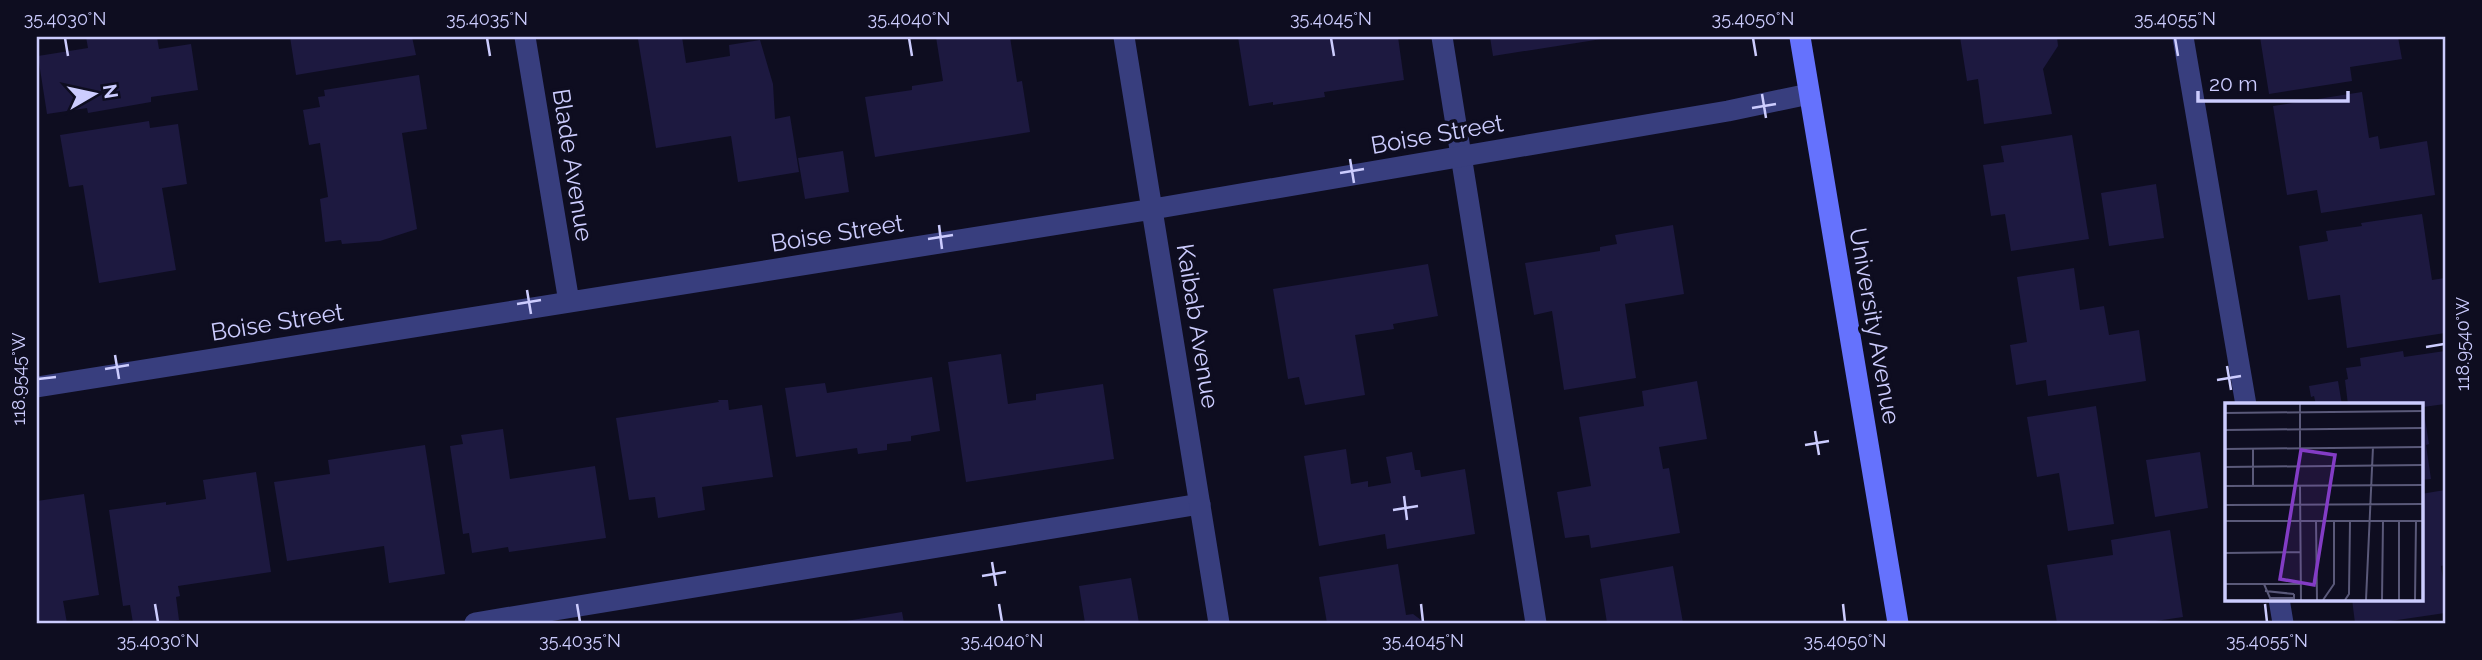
<svg xmlns="http://www.w3.org/2000/svg" width="2482" height="660" viewBox="0 0 2482 660" font-family="Raleway,sans-serif">
	<rect width="100%" height="100%" fill="#0e0d20"/>
	<!-- building -->
	<path fill="#1d1940" d="M 86,37 L 157,37 L 159,49 L 191,44 L 198,90 L 151,97 L 151,102 L 88,113 L 87,108 L 47,114 L 38,56 L 88,48 Z
		M 290,37 L 412,37 L 416,55 L 296,75 Z
		M 654,37 L 682,37 L 686,63 L 730,56 L 729,45 L 760,40 L 773,84 L 775,119 L 790,116 L 799,172 L 738,182 L 731,136 L 656,148 L 638,39 Z
		M 936,37 L 1010,37 L 1017,82 L 1022,81 L 1030,132 L 875,157 L 865,97 L 912,90 L 912,86 L 943,81 Z
		M 1238,37 L 1398,37 L 1404,80 L 1324,92 L 1325,97 L 1273,105 L 1273,102 L 1249,106 Z
		M 1490,37 L 1608,37 L 1608,38 L 1493,56 Z
		M 1960,37 L 2057,37 L 2058,46 L 2043,69 L 2052,114 L 1984,124 L 1978,79 L 1967,81 Z
		M 2260,37 L 2398,37 L 2402,59 L 2350,67 L 2352,81 L 2269,94 Z
		M 419,75 L 427,129 L 402,133 L 417,229 L 380,241 L 342,244 L 341,240 L 325,242 L 320,199 L 328,197 L 320,143 L 309,145 L 303,110 L 320,107 L 318,97 L 325,96 L 324,90 Z
		M 2362,92 L 2369,138 L 2378,136 L 2380,149 L 2427,141 L 2435,195 L 2321,213 L 2317,190 L 2287,195 L 2273,106 Z
		M 149,121 L 150,128 L 178,124 L 187,184 L 162,188 L 176,270 L 99,283 L 83,185 L 69,187 L 60,135 Z
		M 2072,135 L 2089,239 L 2011,251 L 2005,214 L 1991,216 L 1983,165 L 2004,162 L 2001,146 Z
		M 843,151 L 849,192 L 805,199 L 798,158 Z
		M 2156,184 L 2164,238 L 2109,246 L 2101,193 Z
		M 2422,214 L 2432,280 L 2445,278 L 2445,333 L 2347,348 L 2340,295 L 2308,300 L 2299,246 L 2328,241 L 2326,231 L 2362,226 L 2361,223 Z
		M 1673,225 L 1684,294 L 1625,304 L 1636,378 L 1564,390 L 1552,311 L 1534,315 L 1525,263 L 1600,251 L 1600,247 L 1617,244 L 1615,235 Z
		M 1428,264 L 1438,316 L 1393,324 L 1394,329 L 1355,335 L 1365,395 L 1305,405 L 1299,377 L 1288,379 L 1273,289 Z
		M 2074,268 L 2080,310 L 2104,306 L 2109,335 L 2139,330 L 2146,381 L 2048,396 L 2046,380 L 2016,385 L 2010,345 L 2027,342 L 2017,277 Z
		M 2403,351 L 2404,357 L 2445,351 L 2445,404 L 2423,407 L 2429,444 L 2426,445 L 2431,479 L 2421,480 L 2421,405 L 2348,405 L 2345,380 L 2348,379 L 2346,368 L 2361,366 L 2360,358 Z
		M 1001,354 L 1008,404 L 1036,400 L 1036,394 L 1103,384 L 1114,459 L 966,482 L 948,362 Z
		M 932,377 L 940,431 L 911,436 L 911,441 L 887,444 L 887,450 L 858,454 L 857,448 L 796,457 L 785,388 L 825,383 L 827,393 Z
		M 1697,381 L 1707,439 L 1659,447 L 1663,469 L 1669,468 L 1680,533 L 1591,548 L 1589,535 L 1565,538 L 1557,492 L 1591,486 L 1579,417 L 1644,406 L 1642,391 Z
		M 2338,381 L 2342,405 L 2316,405 L 2314,396 L 2311,397 L 2309,386 Z
		M 718,400 L 728,400 L 729,410 L 762,405 L 773,477 L 702,487 L 705,510 L 658,518 L 655,497 L 629,500 L 616,418 L 719,402 Z
		M 2096,406 L 2114,524 L 2068,531 L 2059,473 L 2037,477 L 2027,417 Z
		M 503,429 L 510,479 L 595,466 L 606,538 L 509,552 L 508,547 L 472,553 L 469,533 L 463,534 L 450,446 L 463,444 L 461,435 Z
		M 425,445 L 445,574 L 389,583 L 384,546 L 287,561 L 274,482 L 330,474 L 328,460 Z
		M 1346,449 L 1351,484 L 1368,481 L 1368,487 L 1391,483 L 1386,457 L 1412,452 L 1415,470 L 1420,470 L 1421,477 L 1465,469 L 1475,534 L 1387,549 L 1385,534 L 1319,546 L 1304,456 Z
		M 2200,452 L 2208,508 L 2155,517 L 2146,460 Z
		M 256,472 L 271,572 L 178,586 L 180,596 L 176,597 L 179,620 L 133,623 L 130,605 L 123,606 L 109,510 L 166,502 L 166,505 L 206,499 L 203,480 Z
		M 2445,490 L 2445,565 L 2441,566 L 2445,594 L 2445,613 L 2377,623 L 2355,623 L 2352,599 L 2421,599 L 2421,494 Z
		M 84,494 L 99,595 L 63,601 L 67,623 L 37,623 L 37,524 L 39,524 L 37,501 Z
		M 2170,530 L 2183,617 L 2142,623 L 2057,623 L 2047,565 L 2113,555 L 2111,540 Z
		M 1398,564 L 1406,615 L 1413,614 L 1425,623 L 1327,623 L 1319,577 Z
		M 1673,566 L 1683,623 L 1607,623 L 1600,579 Z
		M 1131,578 L 1139,623 L 1085,623 L 1079,586 Z
		M 902,612 L 904,623 L 847,623 L 846,621 Z"/>
	<g fill="none" stroke-linecap="round" stroke-linejoin="round">
		<!-- lane -->
		<path stroke="#383e7e" stroke-width="21" d="M 1442,37 L 1536,623
			M 2183,37 L 2246,405
			M 2279,599 L 2283,623
			M 475,623 L 1200,504"/>
		<!-- street -->
		<path stroke="#383e7e" stroke-width="21" d="M 525,37 L 569,302
			M 1124,37 L 1219,623
			M 37,387 L 1153,209 L 1728,111 L 1809,94"/>
		<!-- secondary -->
		<path stroke="#6572fd" stroke-width="21" d="M 1800,37 L 1898,623"/>
	</g>
	<!-- ticks -->
	<path fill="none" stroke="#ccccfe" stroke-width="2.5" d="M 65,38 L 68,56M 487,38 L 490,56M 909,38 L 912,56M 1331,38 L 1334,56M 1753,38 L 1756,56M 2175,38 L 2178,56M 1762,94 L 1766,118M 1752,108 L 1776,104M 1350,159 L 1354,183M 1340,173 L 1364,169M 939,225 L 942,249M 928,239 L 953,235M 527,290 L 531,314M 517,304 L 541,300M 2426,347 L 2444,344M 115,355 L 119,379M 2227,366 L 2231,390M 105,369 L 129,365M 38,379 L 56,377M 2217,380 L 2241,376M 1815,431 L 1819,455M 1805,445 L 1829,441M 1404,496 L 1407,520M 1393,510 L 1418,506M 992,562 L 996,586M 982,576 L 1006,572M 155,604 L 158,622M 577,604 L 580,622M 999,604 L 1002,622M 1421,604 L 1423,622M 1843,604 L 1845,622M 2265,604 L 2267,622"/>
	<g text-anchor="middle" dominant-baseline="central" stroke-width="7" stroke-linejoin="round" paint-order="stroke">
		<!-- street labels -->
		<g font-size="24" fill="#ccccfe" stroke="#0e0d20">
			<text transform="translate(1437 134) rotate(-10)">Boise Street</text>
			<text transform="translate(573 165) rotate(81)">Blade Avenue</text>
			<text transform="translate(837 233) rotate(-9)">Boise Street</text>
			<text transform="translate(277 322) rotate(-9)">Boise Street</text>
			<text transform="translate(1198 326) rotate(81)">Kaibab Avenue</text>
			<text transform="translate(1875 326) rotate(80)">University Avenue</text>
		</g>
	</g>
	<!-- overview -->
	<g transform="translate(2225 403)">
		<rect width="198" height="198" fill="#0e0d20"/>
		<path fill="none" stroke="#5a5979" stroke-width="2" d="M 75,0 L 75,45M 0,10 L 198,8M 0,27 L 198,25M 28,45 L 28,83M 0,46 L 198,44M 0,64 L 198,62M 0,83 L 198,82M 75,83 L 76,197M 0,102 L 198,101M 0,118 L 198,118M 91,118 L 92,197M 0,150 L 75,149M 0,181 L 76,181M 39,181 L 45,195 L 69,195 L 69,191M 40,188 L 69,191M 98,197 L 109,181 L 109,118M 120,197 L 124,191 L 125,118M 141,197 L 148,44M 157,197 L 158,118M 174,197 L 174,118M 190,197 L 191,118"/>
		<path fill="#833cc5" fill-opacity="0.15" stroke="#833cc5" stroke-width="3.5" d="M 76,47 L 110,52 L 89,182 L 55,176 Z"/>
		<rect width="198" height="198" fill="none" stroke="#ccccfe" stroke-width="3.5"/>
	</g>
	<!-- border -->
	<rect width="2482" height="660" fill="none" stroke="#0e0d20" stroke-width="77"/>
	<!-- north arrow -->
	<g transform="translate(94 94) rotate(81)" stroke="#0e0d20" stroke-width="5" paint-order="stroke">
	<path d="M0-5L12 26L0 18L-12 26Z" fill="#ccccfe"/>
	<text y="-10" font-size="19" font-weight="bold" text-anchor="middle" fill="#ccccfe">N</text>
	</g>
	<!-- scale -->
	<path d="M2198 91v10h150v-10" fill="none" stroke="#ccccfe" stroke-width="3.5"/>
	<text x="2209" y="91" font-size="21" fill="#ccccfe" stroke="#0e0d20" stroke-width="5" paint-order="stroke">20 m</text>
	<rect x="38" y="38" width="2406" height="584" fill="none" stroke="#ccccfe" stroke-width="2.5"/>
	<g font-size="18" text-anchor="middle" fill="#ccccfe">
		<text x="65" y="25">35.4030°N</text>
		<text x="487" y="25">35.4035°N</text>
		<text x="909" y="25">35.4040°N</text>
		<text x="1331" y="25">35.4045°N</text>
		<text x="1753" y="25">35.4050°N</text>
		<text x="2175" y="25">35.4055°N</text>
		<text transform="translate(2463 344) rotate(-90)" y="6">118.9540°W</text>
		<text transform="translate(19 379) rotate(-90)" y="6">118.9545°W</text>
		<text x="158" y="647">35.4030°N</text>
		<text x="580" y="647">35.4035°N</text>
		<text x="1002" y="647">35.4040°N</text>
		<text x="1423" y="647">35.4045°N</text>
		<text x="1845" y="647">35.4050°N</text>
		<text x="2267" y="647">35.4055°N</text>
	</g>
</svg>
